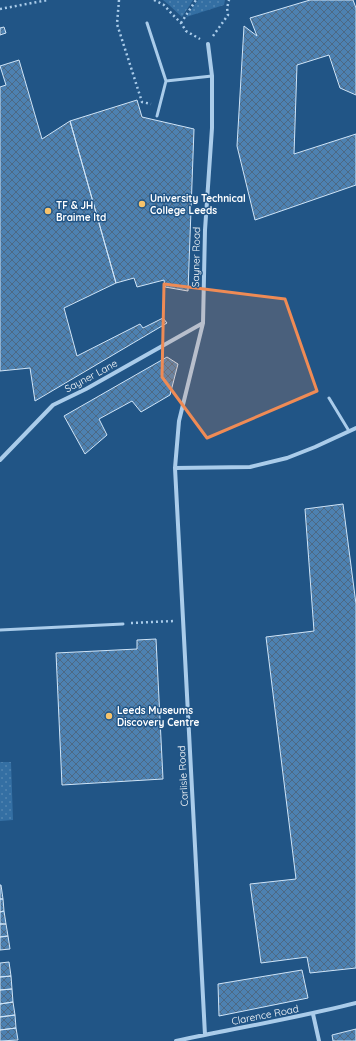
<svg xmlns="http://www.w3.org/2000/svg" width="356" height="1041" viewBox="0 0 356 1041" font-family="Quicksand,sans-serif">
	<defs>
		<pattern id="grass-dots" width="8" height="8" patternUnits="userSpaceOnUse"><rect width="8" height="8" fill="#346fa3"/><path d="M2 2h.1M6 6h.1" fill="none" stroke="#5285b1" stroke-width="1.8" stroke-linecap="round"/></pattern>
		<pattern id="building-cross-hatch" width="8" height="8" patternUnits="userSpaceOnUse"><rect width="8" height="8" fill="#4d81b1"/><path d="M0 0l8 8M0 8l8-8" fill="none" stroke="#4d6984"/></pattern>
	</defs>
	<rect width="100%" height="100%" fill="#215586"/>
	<!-- grass -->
	<path fill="url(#grass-dots)" d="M 163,0 L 193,0 L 182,17 L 169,5 Z
		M 198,0 L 225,0 L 224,5 L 186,17 Z
		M 0,762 L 11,762 L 13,820 L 0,821 Z"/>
	<!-- building -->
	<path fill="url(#building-cross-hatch)" stroke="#cfe4f7" d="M 310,0 L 353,0 L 356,8 L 356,95 L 340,88 L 329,55 L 297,65 L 294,154 L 356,134 L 356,185 L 255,220 L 237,146 L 244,26 L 257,36 L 250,18 Z
		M 4,27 L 6,33 L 0,35 L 0,28 Z
		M 19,60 L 42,139 L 70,121 L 116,283 L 64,308 L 77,356 L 140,324 L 143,328 L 163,318 L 167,323 L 35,401 L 30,368 L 0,371 L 0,87 L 6,85 L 0,66 Z
		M 137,100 L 142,117 L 194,129 L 188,291 L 165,287 L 164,280 L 137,287 L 134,278 L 116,283 L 70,121 Z
		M 167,357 L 178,364 L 170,395 L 141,412 L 132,401 L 99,419 L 107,435 L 85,454 L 64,416 Z
		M 343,504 L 356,604 L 356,968 L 310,973 L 307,957 L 261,963 L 250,884 L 296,879 L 266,637 L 314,631 L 305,509 Z
		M 156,639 L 163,779 L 62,785 L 56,653 L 137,649 L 137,640 Z
		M 0,885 L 1,885 L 3,899 L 0,899 Z
		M 0,899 L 3,899 L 4,911 L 0,912 Z
		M 4,911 L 6,924 L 0,924 L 0,912 Z
		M 0,924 L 6,924 L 8,936 L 0,937 Z
		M 8,936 L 10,949 L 0,950 L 0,937 Z
		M 9,962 L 11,976 L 0,977 L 0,963 Z
		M 302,970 L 308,998 L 219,1016 L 218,984 Z
		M 11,976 L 12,989 L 0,990 L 0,977 Z
		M 12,989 L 13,1002 L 0,1004 L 0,990 Z
		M 13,1002 L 15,1015 L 0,1017 L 0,1004 Z
		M 15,1015 L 16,1028 L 0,1030 L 0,1017 Z
		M 16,1028 L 18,1040 L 0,1041 L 0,1030 Z
		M 356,1029 L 356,1041 L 333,1041 L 332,1035 Z"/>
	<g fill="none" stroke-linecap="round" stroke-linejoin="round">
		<!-- path -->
		<path stroke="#aaccea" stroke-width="2.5" stroke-dasharray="2 3" stroke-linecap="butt" d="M 119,0 L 117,24 L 142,102 L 151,104
			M 154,0 L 164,5 L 172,14 L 181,23 L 186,31 L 200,39
			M 0,9 L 48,0
			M 181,23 L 196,0
			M 213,36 L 228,15 L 227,8 L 229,0
			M 131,623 L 174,621"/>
		<!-- lane -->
		<path stroke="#aaccea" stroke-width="3" d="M 147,23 L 166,81 L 157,116
			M 166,81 L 212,76
			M 329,398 L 349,431
			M 0,630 L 123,624"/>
		<!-- street -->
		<path stroke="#aaccea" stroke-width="4" d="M 0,460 L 53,405 L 86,389 L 203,323
			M 175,468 L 250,467 L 287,458 L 315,447 L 356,428
			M 313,1014 L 319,1041
			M 205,1035 L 175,468 L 179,421 L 203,323 L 205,230 L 212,128 L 212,76 L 208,44
			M 176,1041 C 236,1028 297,1018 356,1003"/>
	</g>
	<!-- marked area -->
	<path fill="#ef8b55" fill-opacity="0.2" stroke="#ef8b55" stroke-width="3" stroke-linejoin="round" d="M 164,284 L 285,299 L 317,391 L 207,438 L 162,377 Z"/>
	<!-- markers -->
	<g fill="#f7c36b" stroke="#215586" stroke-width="1.5">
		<circle cx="142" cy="204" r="4"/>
		<circle cx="48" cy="211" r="4"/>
		<circle cx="109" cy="716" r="4"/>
	</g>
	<g text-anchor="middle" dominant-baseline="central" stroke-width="3" stroke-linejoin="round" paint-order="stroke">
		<!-- poi labels -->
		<g font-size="10" font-weight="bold" fill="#fff" stroke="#215586" text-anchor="start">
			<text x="150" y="198">University Technical<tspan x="150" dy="12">College Leeds</tspan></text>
			<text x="56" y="205">TF &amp; JH<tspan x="56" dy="12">Braime ltd</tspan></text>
			<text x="117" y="710">Leeds Museums<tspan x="117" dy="12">Discovery Centre</tspan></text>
		</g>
		<!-- street labels -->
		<g font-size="10" fill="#fff" stroke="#215586">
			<text transform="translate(196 257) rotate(-89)">Sayner Road</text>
			<text transform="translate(91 376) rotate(-28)">Sayner Lane</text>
			<text transform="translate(183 776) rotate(-93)">Carlisle Road</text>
			<text transform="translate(265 1015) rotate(-11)">Clarence Road</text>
		</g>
	</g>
</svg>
